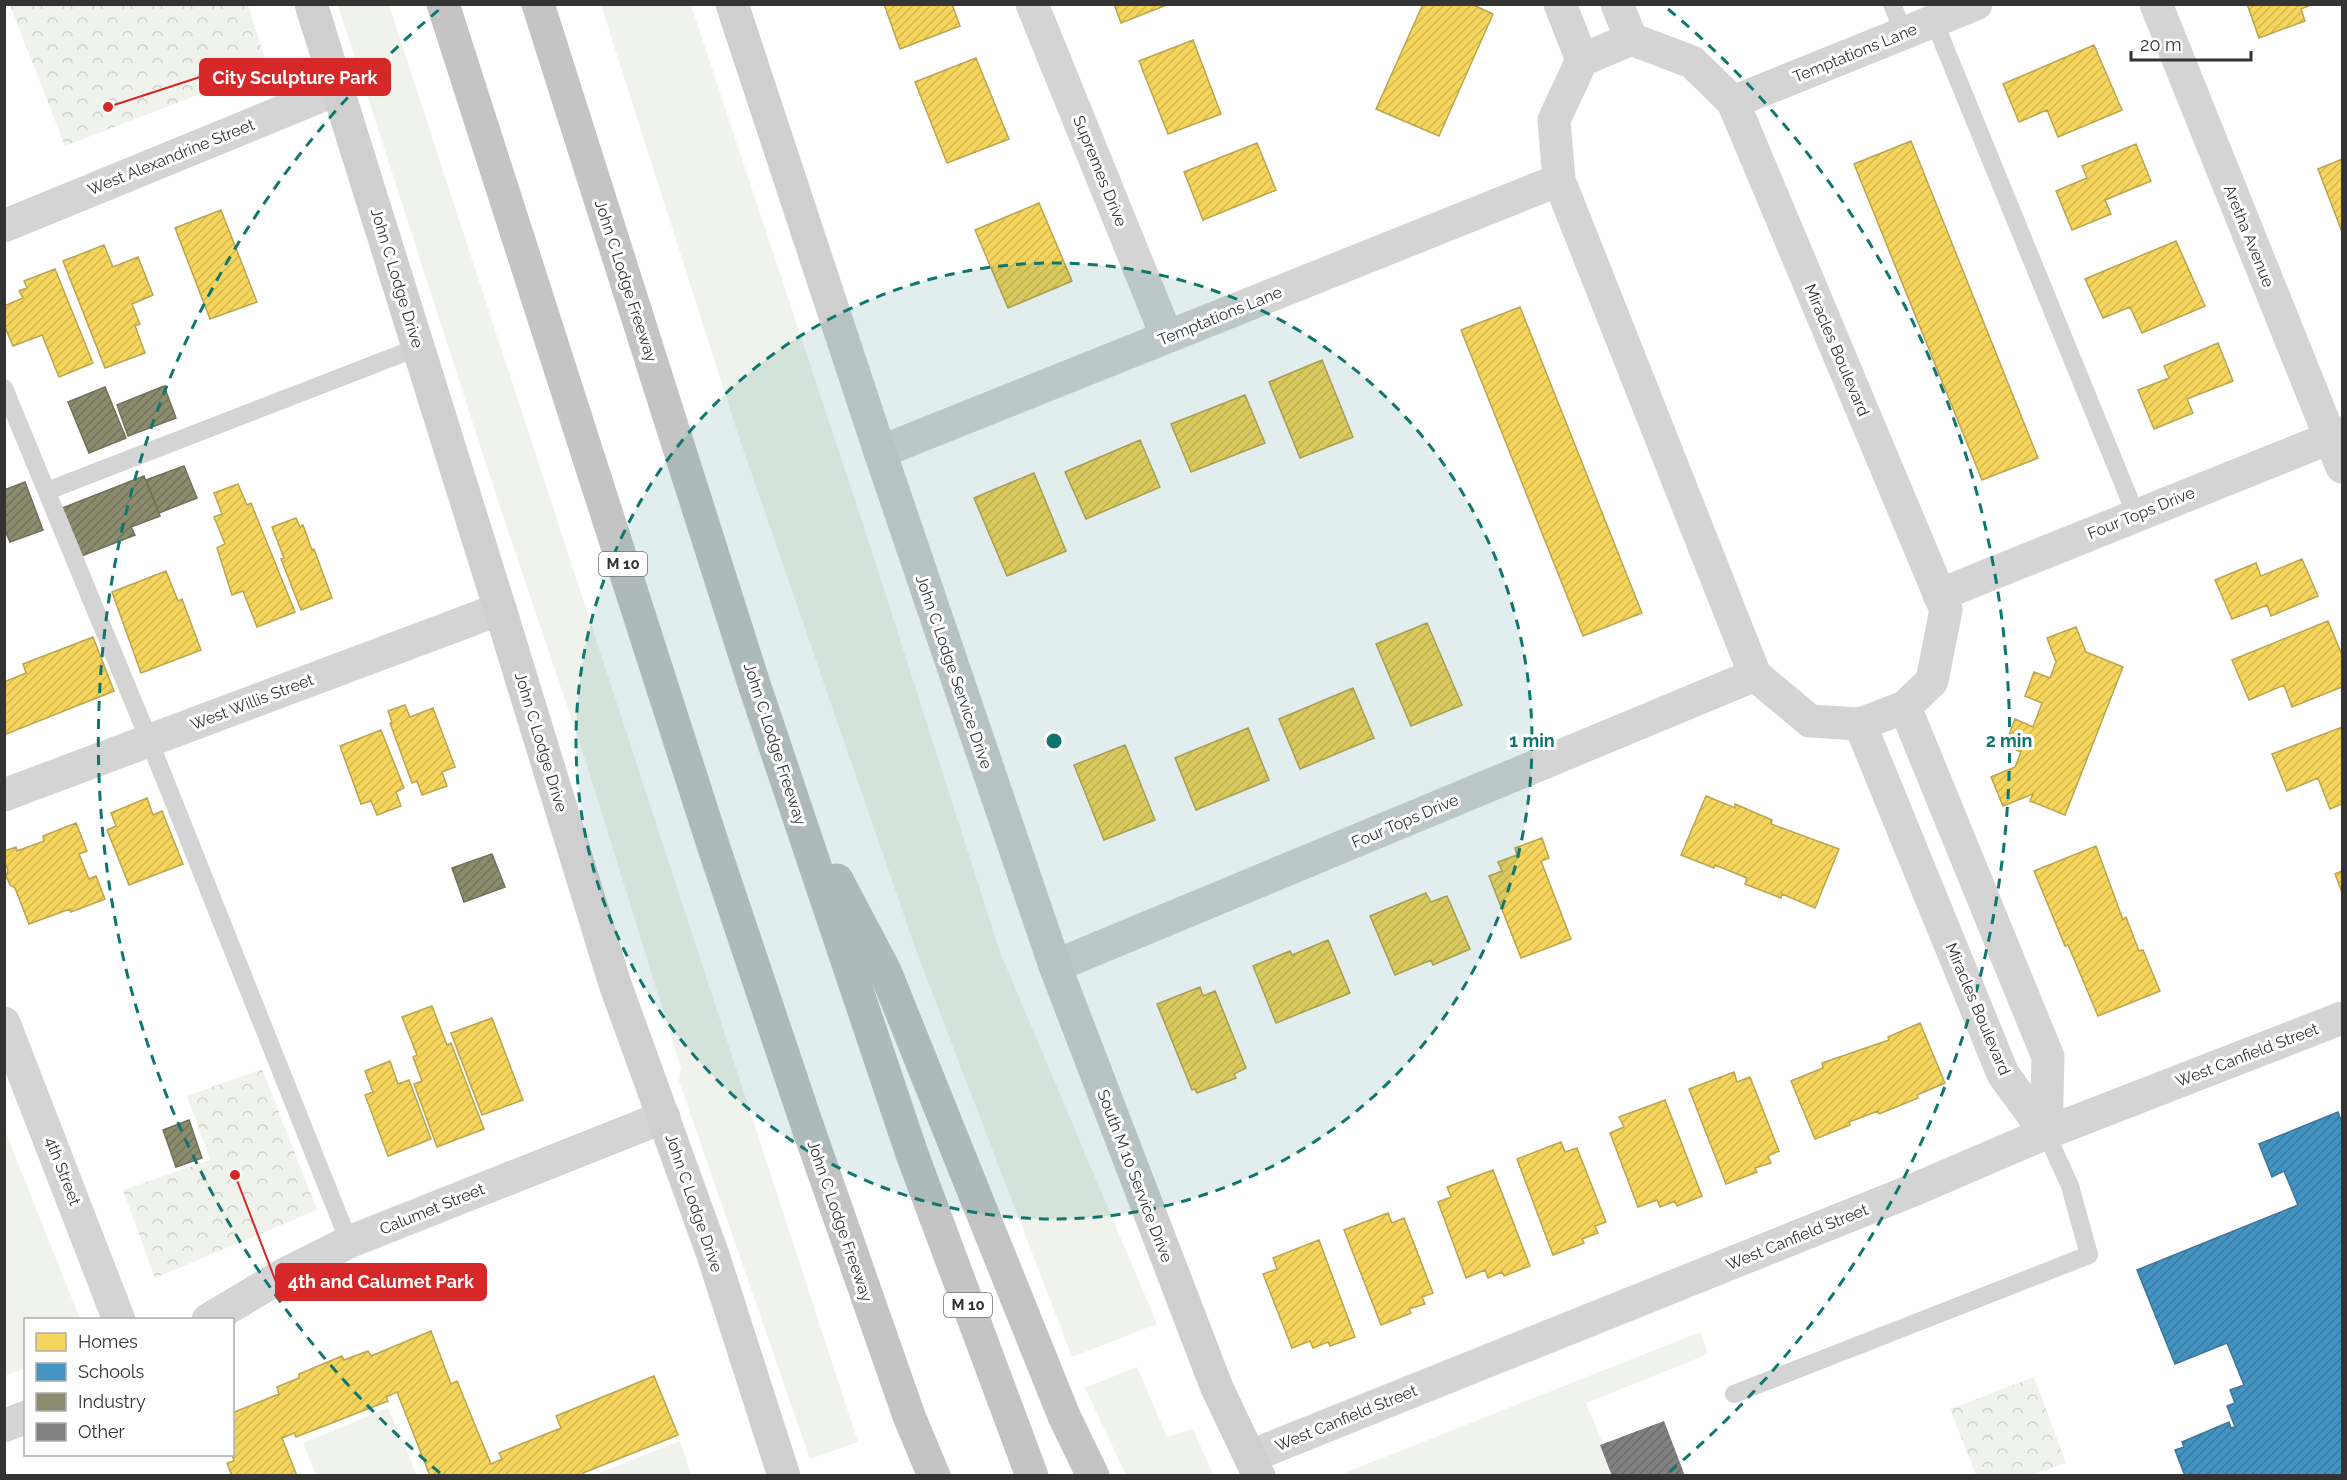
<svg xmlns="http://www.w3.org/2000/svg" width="2347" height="1480" viewBox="0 0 2347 1480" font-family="Raleway,sans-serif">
	<defs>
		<pattern id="forest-crowns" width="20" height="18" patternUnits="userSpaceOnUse" patternTransform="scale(1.5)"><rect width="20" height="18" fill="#f0f2ec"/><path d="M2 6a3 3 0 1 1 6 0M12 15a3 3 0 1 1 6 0" fill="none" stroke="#ced0cb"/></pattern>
		<pattern id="homes-hatch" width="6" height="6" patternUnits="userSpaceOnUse" patternTransform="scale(1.5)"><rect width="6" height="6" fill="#f6d55c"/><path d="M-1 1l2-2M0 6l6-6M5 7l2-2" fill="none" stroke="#d3b750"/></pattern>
		<pattern id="schools-hatch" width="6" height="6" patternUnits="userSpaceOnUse" patternTransform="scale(1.5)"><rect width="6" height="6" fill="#4393c3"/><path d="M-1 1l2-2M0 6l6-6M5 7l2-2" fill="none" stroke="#39799f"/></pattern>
		<pattern id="industry-hatch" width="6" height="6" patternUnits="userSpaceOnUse" patternTransform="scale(1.5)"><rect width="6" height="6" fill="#8c8c6e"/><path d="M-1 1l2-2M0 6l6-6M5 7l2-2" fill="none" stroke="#73735b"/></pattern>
		<pattern id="building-hatch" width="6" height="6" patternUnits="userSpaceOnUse" patternTransform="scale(1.5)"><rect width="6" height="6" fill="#818181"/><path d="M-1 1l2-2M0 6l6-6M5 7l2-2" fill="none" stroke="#6a6a6a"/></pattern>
	</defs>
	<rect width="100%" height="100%" fill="#fff"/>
	<!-- grass -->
	<path fill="#f0f2ec" d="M 338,5 L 389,5 L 858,1442 L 810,1459 L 679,1081 L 681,1068 L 585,759 L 498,501 Z
		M 601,5 L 691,5 L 865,530 L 1000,952 L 1157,1324 L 1072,1357 L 917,953 L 740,440 Z
		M 5,1131 L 80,1319 L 26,1320 L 25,1368 L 5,1376 Z
		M 1700,1332 L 1708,1354 L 1586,1403 L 1616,1475 L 1337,1476 Z
		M 1137,1367 L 1167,1437 L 1193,1429 L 1213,1475 L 1126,1475 L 1085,1388 Z
		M 388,1408 L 417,1475 L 316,1475 L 303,1443 Z
		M 680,1441 L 691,1475 L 595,1475 Z"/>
	<!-- forest -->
	<path fill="url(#forest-crowns)" d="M 10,5 L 248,5 L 268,68 L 65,146 Z
		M 262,1069 L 317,1210 L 155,1278 L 123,1190 L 210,1160 L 187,1096 Z
		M 2034,1377 L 2066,1463 L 2032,1475 L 1976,1475 L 1950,1409 Z"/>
	<!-- homes -->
	<path fill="url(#homes-hatch)" stroke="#bca450" stroke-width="1.5" d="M 884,4 L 952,4 L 960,26 L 900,49 Z
		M 1114,4 L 1169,4 L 1121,23 Z
		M 1423,4 L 1471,4 L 1493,14 L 1439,136 L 1376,109 Z
		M 2247,4 L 2313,4 L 2301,9 L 2305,21 L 2259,38 Z
		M 1193,40 L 1221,114 L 1168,134 L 1139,61 Z
		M 2094,45 L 2122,110 L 2058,137 L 2047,110 L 2019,122 L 2003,84 Z
		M 976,58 L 1009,139 L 947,163 L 915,82 Z
		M 1911,141 L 2038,458 L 1982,480 L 1854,164 Z
		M 1257,143 L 1276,190 L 1203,220 L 1184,172 Z
		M 2136,144 L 2151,181 L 2105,200 L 2111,214 L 2072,230 L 2056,191 L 2087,178 L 2082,166 Z
		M 2342,159 L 2342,232 L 2318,169 Z
		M 1039,203 L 1072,281 L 1008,308 L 975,230 Z
		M 221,210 L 257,302 L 210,319 L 175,228 Z
		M 2176,241 L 2205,306 L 2142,333 L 2130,307 L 2103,318 L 2085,279 Z
		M 104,245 L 113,267 L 138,257 L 153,295 L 132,304 L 140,324 L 135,326 L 145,353 L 105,368 L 63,261 Z
		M 55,269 L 93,363 L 59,377 L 42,335 L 13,346 L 4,325 L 4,306 L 23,298 L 19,291 L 27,288 L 24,281 Z
		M 1520,307 L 1642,613 L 1583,636 L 1461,330 Z
		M 2218,343 L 2233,381 L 2187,399 L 2193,413 L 2154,429 L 2138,390 L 2169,378 L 2164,366 Z
		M 1322,360 L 1353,437 L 1300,458 L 1269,382 Z
		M 1245,395 L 1265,443 L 1191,472 L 1171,424 Z
		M 1140,440 L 1160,487 L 1086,519 L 1065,472 Z
		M 1034,473 L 1066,551 L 1007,576 L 974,498 Z
		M 238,484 L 247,505 L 251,503 L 295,612 L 257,627 L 243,591 L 232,595 L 217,548 L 225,544 L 214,517 L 222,514 L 214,493 Z
		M 296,518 L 300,527 L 303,525 L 312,550 L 314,549 L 332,598 L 301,610 L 281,559 L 284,558 L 272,527 Z
		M 2302,559 L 2318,596 L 2271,616 L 2267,605 L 2232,619 L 2215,580 L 2256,563 L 2261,576 Z
		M 166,571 L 178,601 L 182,599 L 201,650 L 141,673 L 112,592 Z
		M 2328,621 L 2342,655 L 2342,687 L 2292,707 L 2284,685 L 2249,700 L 2232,660 Z
		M 1427,623 L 1462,705 L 1411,726 L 1376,644 Z
		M 2076,627 L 2086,652 L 2123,667 L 2065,815 L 2030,801 L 2033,794 L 2003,806 L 1991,777 L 2015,767 L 2021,752 L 2005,745 L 2015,719 L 2033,727 L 2042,703 L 2025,696 L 2034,672 L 2050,678 L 2056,662 L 2047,638 Z
		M 93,637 L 114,691 L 4,735 L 4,682 L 26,673 L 23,664 Z
		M 1353,688 L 1374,738 L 1300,769 L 1279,719 Z
		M 405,705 L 410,717 L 433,708 L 455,767 L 442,772 L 447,786 L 422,795 L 417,781 L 412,783 L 390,723 L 392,722 L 388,711 Z
		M 2342,727 L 2342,804 L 2330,809 L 2318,778 L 2287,791 L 2272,754 Z
		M 1248,728 L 1269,780 L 1196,810 L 1175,758 Z
		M 381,730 L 404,788 L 396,792 L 401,806 L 377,815 L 371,801 L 361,804 L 340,746 Z
		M 1125,745 L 1155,820 L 1104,840 L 1074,765 Z
		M 1706,796 L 1735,808 L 1735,804 L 1772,820 L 1771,824 L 1839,849 L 1815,908 L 1782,894 L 1781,898 L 1745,884 L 1747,878 L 1715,865 L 1714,868 L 1681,855 Z
		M 147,798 L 153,815 L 162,811 L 183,864 L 129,885 L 107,830 L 116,826 L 111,813 Z
		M 76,823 L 87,851 L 79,854 L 89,879 L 96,876 L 105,899 L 71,912 L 70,909 L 29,924 L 15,888 L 10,885 L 6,876 L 8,870 L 4,862 L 4,851 L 16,847 L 17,851 L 44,841 L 43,836 Z
		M 1542,838 L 1549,858 L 1541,861 L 1571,939 L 1521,958 L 1489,876 L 1502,871 L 1498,862 L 1517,855 L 1515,848 Z
		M 2096,846 L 2123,920 L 2126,917 L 2139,951 L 2143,950 L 2160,991 L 2098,1016 L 2068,945 L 2065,946 L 2034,871 Z
		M 2342,871 L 2342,892 L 2335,874 Z
		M 1426,893 L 1431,902 L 1447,896 L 1470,949 L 1433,965 L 1431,960 L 1395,975 L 1370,916 Z
		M 1328,940 L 1350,993 L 1276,1023 L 1253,966 L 1290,951 L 1292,955 Z
		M 1200,987 L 1203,996 L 1215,991 L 1246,1068 L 1234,1074 L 1236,1078 L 1197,1093 L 1195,1089 L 1192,1090 L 1157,1004 Z
		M 432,1006 L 447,1045 L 451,1043 L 484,1129 L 437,1147 L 414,1084 L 422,1081 L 413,1057 L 417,1055 L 402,1017 Z
		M 492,1018 L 523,1100 L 482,1115 L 451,1033 Z
		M 1920,1023 L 1945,1083 L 1917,1095 L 1918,1098 L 1879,1114 L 1878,1111 L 1849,1122 L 1850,1125 L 1815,1139 L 1791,1081 L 1823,1068 L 1822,1063 L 1889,1040 L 1888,1037 Z
		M 390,1061 L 398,1084 L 409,1080 L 431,1139 L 388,1156 L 365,1095 L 373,1092 L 365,1071 Z
		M 1734,1072 L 1737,1082 L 1750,1077 L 1779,1151 L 1768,1156 L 1771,1163 L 1755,1168 L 1757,1172 L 1726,1184 L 1689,1089 Z
		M 1665,1100 L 1702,1196 L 1677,1206 L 1675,1201 L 1660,1207 L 1657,1200 L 1638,1207 L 1610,1133 L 1624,1127 L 1619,1117 Z
		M 1561,1142 L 1565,1152 L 1577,1148 L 1606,1222 L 1595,1226 L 1598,1233 L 1582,1239 L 1584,1243 L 1553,1255 L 1517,1159 Z
		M 1493,1170 L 1530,1266 L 1504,1276 L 1502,1272 L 1488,1278 L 1485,1270 L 1466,1278 L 1438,1202 L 1451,1197 L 1447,1187 Z
		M 1388,1213 L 1392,1223 L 1404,1218 L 1433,1293 L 1422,1297 L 1425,1304 L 1409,1309 L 1411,1313 L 1381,1325 L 1344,1230 Z
		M 1319,1240 L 1355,1337 L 1330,1346 L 1328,1342 L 1313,1348 L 1310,1341 L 1292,1348 L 1263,1274 L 1277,1269 L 1273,1258 Z
		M 431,1331 L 451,1384 L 457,1381 L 491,1464 L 502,1459 L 499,1453 L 561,1428 L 556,1416 L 654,1376 L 678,1435 L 583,1473 L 584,1476 L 430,1476 L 397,1392 L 386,1397 L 388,1401 L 296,1437 L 294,1433 L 282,1438 L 297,1476 L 232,1476 L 227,1463 L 234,1461 L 232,1454 L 232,1413 L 279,1394 L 277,1387 L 299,1378 L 299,1374 L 342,1356 L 344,1360 L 368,1351 L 371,1356 Z"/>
	<!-- schools -->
	<path fill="url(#schools-hatch)" stroke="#3e7698" stroke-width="1.5" d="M 2338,1112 L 2342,1123 L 2342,1476 L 2185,1476 L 2175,1450 L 2184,1447 L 2182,1442 L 2229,1422 L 2231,1428 L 2235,1427 L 2227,1406 L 2235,1403 L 2230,1390 L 2244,1385 L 2227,1343 L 2175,1364 L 2137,1270 L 2298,1205 L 2284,1171 L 2272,1177 L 2259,1144 Z"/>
	<!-- industry -->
	<path fill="url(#industry-hatch)" stroke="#71715c" stroke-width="1.5" d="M 164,386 L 176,418 L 128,436 L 117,405 Z
		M 105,387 L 126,438 L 89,453 L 68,402 Z
		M 184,466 L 197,498 L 159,513 L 146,480 Z
		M 144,476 L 160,516 L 131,527 L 135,535 L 79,557 L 60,509 Z
		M 25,482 L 43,530 L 10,542 L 4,528 L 4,490 Z
		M 492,854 L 505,887 L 464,902 L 452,868 Z
		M 189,1120 L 202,1158 L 176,1167 L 163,1130 Z"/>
	<!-- building -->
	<path fill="url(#building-hatch)" d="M 1664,1421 L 1685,1476 L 1612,1476 L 1600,1445 Z"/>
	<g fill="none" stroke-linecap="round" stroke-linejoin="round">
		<!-- service -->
		<path stroke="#d4d4d4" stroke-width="18" d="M 1892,4 L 1904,34
			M 1934,21 L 2136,515
			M 4,388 L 149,740 L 349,1242
			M 47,491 L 419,347
			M 1734,1394 L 2089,1255 L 2070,1186 L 2046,1133"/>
		<!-- minor -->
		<path stroke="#d4d4d4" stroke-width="33" d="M 1032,4 L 1167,337
			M 1560,4 L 1582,60
			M 1617,4 L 1631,39
			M 2156,4 L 2342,467
			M 1631,39 L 1692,62 L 1733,102 L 1946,610 L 1932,681 L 1905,707 L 1860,724 L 1810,721 L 1755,675 L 1559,180 L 1554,120 L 1582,60 Z
			M 1733,102 L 1976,4
			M 4,226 L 338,89
			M 880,452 L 1559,180
			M 1939,595 L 2342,433
			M 1905,707 L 2048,1057 L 2046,1133
			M 1860,724 L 2003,1074 L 2046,1133
			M 4,795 L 500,609
			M 1055,966 L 1755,675
			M 4,1023 L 119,1320
			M 208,1320 L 283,1275 L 349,1242 L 664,1117
			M 4,1426 L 26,1417
			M 1251,1456 L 1911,1191 L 2046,1133 L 2342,1018"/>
		<!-- secondary -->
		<path stroke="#cfcfcf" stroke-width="33" d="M 311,4 L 500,609 L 615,984 L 713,1255 L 784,1476
			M 732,4 L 880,452 L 1055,966 L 1217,1388 L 1259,1476"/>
		<!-- motorway -->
		<path stroke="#c4c4c4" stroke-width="33" d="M 443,4 L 714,848 L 806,1122 L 909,1416 L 934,1476
			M 538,4 L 753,681 L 912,1154 L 1032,1476
			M 837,880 L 885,971 L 1064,1416 L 1093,1476"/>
	</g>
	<!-- distance rings -->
	<circle cx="1054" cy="741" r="478" fill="#0f766e" fill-opacity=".12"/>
	<g fill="none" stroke="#0f766e" stroke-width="3" stroke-dasharray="10 8">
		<circle cx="1054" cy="741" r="478"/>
		<path d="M440 1473A955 955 0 0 1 440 9M1668 9A955 955 0 0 1 1668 1473"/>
	</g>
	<g text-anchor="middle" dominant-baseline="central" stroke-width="6" stroke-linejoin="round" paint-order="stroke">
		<!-- shield labels -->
		<g fill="#fff" stroke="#707070" stroke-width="1.5">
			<rect x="599" y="552" width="48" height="24" rx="4.5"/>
			<rect x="944" y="1293" width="48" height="24" rx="4.5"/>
		</g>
		<g font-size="15" font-weight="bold" fill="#333">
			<text x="623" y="564">M 10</text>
			<text x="968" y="1305">M 10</text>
		</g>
		<!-- street labels -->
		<g font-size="16" fill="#333" stroke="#fff">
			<text transform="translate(1855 53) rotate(-22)">Temptations Lane</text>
			<text transform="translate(171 157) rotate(-22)">West Alexandrine Street</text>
			<text transform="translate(1100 171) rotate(68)">Supremes Drive</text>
			<text transform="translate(2249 236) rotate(68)">Aretha Avenue</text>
			<text transform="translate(397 278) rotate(73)">John C Lodge Drive</text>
			<text transform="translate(626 281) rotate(72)">John C Lodge Freeway</text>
			<text transform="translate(1220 316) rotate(-22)">Temptations Lane</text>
			<text transform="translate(1837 350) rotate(67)">Miracles Boulevard</text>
			<text transform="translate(2141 513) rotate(-22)">Four Tops Drive</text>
			<text transform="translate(954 672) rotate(71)">John C Lodge Service Drive</text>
			<text transform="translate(252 702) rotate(-21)">West Willis Street</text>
			<text transform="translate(541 742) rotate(73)">John C Lodge Drive</text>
			<text transform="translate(775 744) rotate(72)">John C Lodge Freeway</text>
			<text transform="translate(1405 821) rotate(-23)">Four Tops Drive</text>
			<text transform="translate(1978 1009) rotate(67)">Miracles Boulevard</text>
			<text transform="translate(2247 1055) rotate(-21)">West Canfield Street</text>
			<text transform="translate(63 1171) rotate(69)">4th Street</text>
			<text transform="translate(1135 1176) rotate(69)">South M 10 Service Drive</text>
			<text transform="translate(694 1203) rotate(71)">John C Lodge Drive</text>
			<text transform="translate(432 1209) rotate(-22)">Calumet Street</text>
			<text transform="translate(840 1221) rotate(71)">John C Lodge Freeway</text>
			<text transform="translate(1797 1237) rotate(-22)">West Canfield Street</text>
			<text transform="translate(1346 1418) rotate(-22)">West Canfield Street</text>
		</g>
	</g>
	<circle cx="1054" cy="741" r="9" fill="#0f766e" stroke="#fff" stroke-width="3"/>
	<g font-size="18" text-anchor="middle" font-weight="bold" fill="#0f766e" stroke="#fff" stroke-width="6" stroke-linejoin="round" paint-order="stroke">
		<text x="1532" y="747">1 min</text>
		<text x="2009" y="747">2 min</text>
	</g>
	<!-- callouts -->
	<path fill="none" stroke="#d62828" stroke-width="2" d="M108 107L200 77M235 1175L276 1282"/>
	<g fill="#d62828" stroke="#fff" stroke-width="2">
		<circle cx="108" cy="107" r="6"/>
		<circle cx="235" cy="1175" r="6"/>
	</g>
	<g fill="#d62828" stroke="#d62828" stroke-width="2">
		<rect x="200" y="59" width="190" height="36" rx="6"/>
		<rect x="276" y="1264" width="210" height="36" rx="6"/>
	</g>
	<g font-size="18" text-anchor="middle" font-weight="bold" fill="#fff">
		<text x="295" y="84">City Sculpture Park</text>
		<text x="381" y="1288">4th and Calumet Park</text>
	</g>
	<!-- border -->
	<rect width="2347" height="1480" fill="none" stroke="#333333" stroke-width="12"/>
	<!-- legend -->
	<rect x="24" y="1318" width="210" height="138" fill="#ffffff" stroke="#adadad" stroke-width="1.5"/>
	<rect x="36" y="1333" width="30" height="18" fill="#f6d55c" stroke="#adadad" stroke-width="1.5"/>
	<text x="78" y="1348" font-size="18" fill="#333333">Homes</text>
	<rect x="36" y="1363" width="30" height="18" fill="#4393c3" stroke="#adadad" stroke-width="1.5"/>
	<text x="78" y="1378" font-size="18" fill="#333333">Schools</text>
	<rect x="36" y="1393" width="30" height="18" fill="#8c8c6e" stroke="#adadad" stroke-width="1.5"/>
	<text x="78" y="1408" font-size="18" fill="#333333">Industry</text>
	<rect x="36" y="1423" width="30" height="18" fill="#818181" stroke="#adadad" stroke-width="1.5"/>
	<text x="78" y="1438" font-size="18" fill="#333333">Other</text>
	<!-- scale -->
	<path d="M2131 51v9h120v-9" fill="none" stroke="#333333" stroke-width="3"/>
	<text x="2140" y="51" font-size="18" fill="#333333" stroke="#ffffff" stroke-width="4.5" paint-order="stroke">20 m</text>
</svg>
